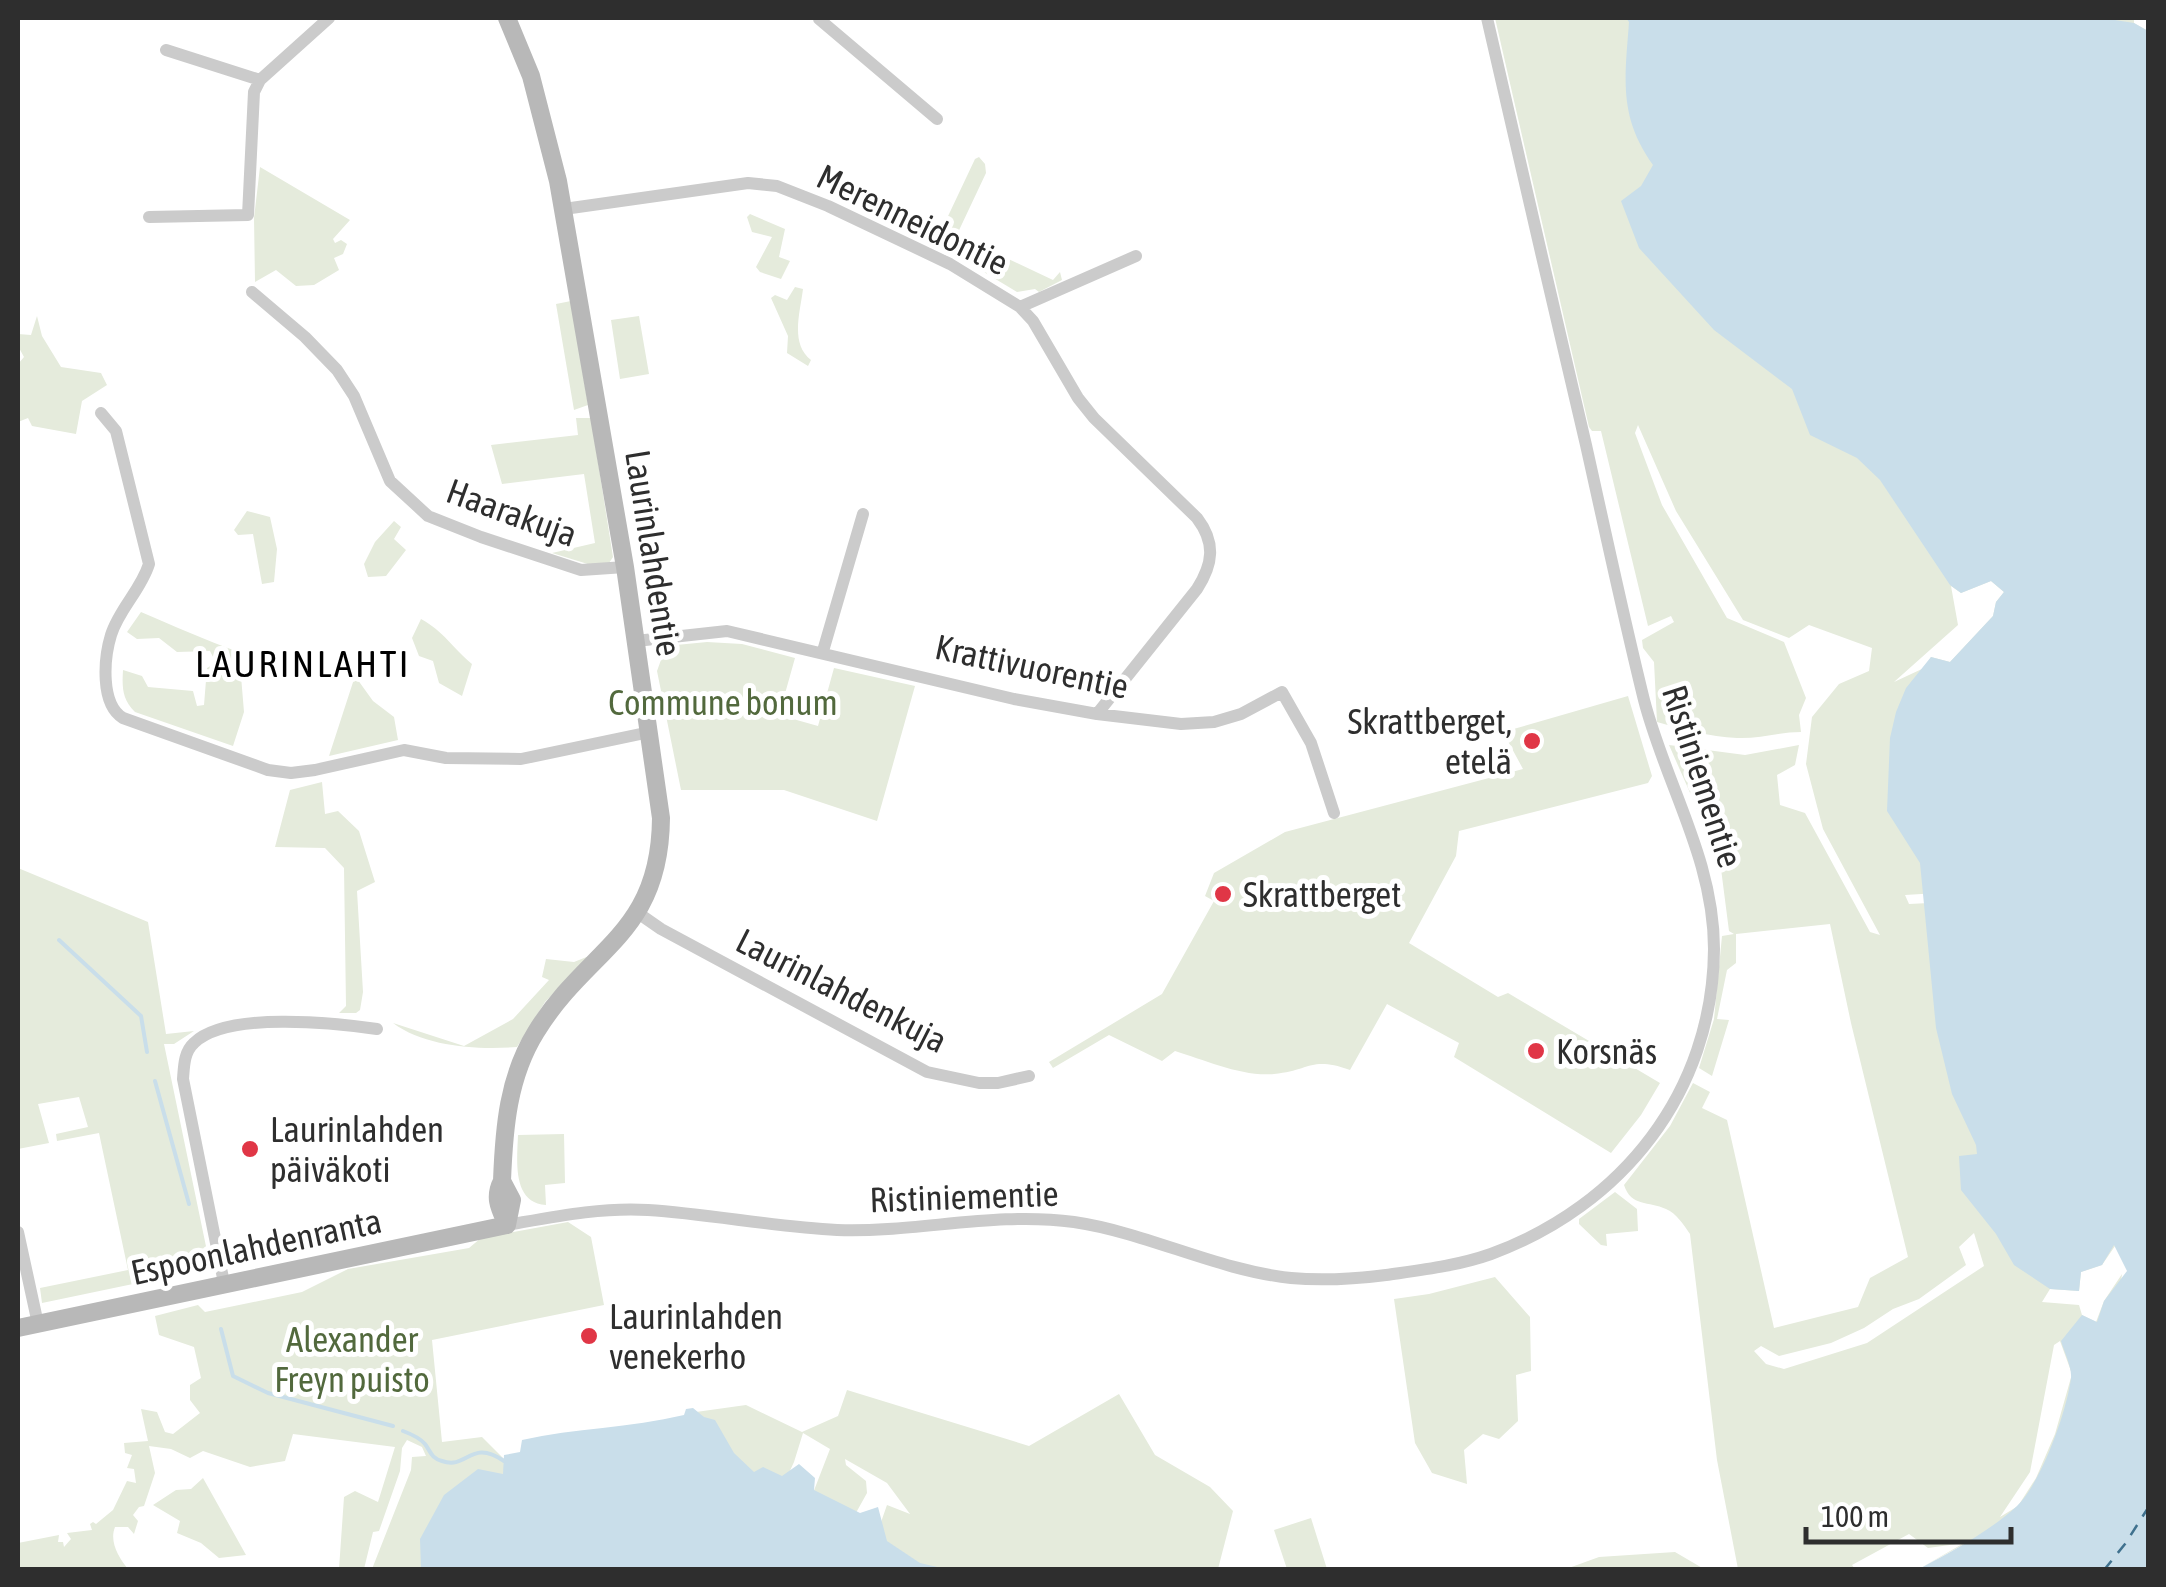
<svg xmlns="http://www.w3.org/2000/svg" width="2166" height="1587" viewBox="0 0 2166 1587" font-family="'Asap Condensed',sans-serif">
	<rect width="100%" height="100%" fill="#fff"/>
	<!-- green -->
	<path fill="#e5ebdc" fill-rule="evenodd" d="M 1495,18 L 2134,18 L 2134,23 L 2148,31 L 2056,326 L 1954,892 L 1905,895 L 1909,904 L 1949,902 L 2115,1246 L 2102,1265 L 2081,1272 L 2079,1291 L 2050,1289 L 2042,1302 L 2079,1305 L 2082,1315 L 2096,1322 L 2104,1301 L 2122,1274 L 2095,1472 L 1919,1569 L 1964,1543 L 1928,1548 L 1909,1534 L 1852,1565 L 1855,1569 L 1738,1569 L 1717,1460 L 1690,1234 C 1683,1224 1677,1214 1666,1209 C 1649,1201 1631,1207 1624,1185 L 1670,1126 L 1693,1083 L 1710,1092 L 1702,1108 L 1727,1120 L 1774,1328 L 1858,1307 L 1870,1278 L 1908,1257 L 1851,1023 L 1830,924 L 1736,934 L 1736,963 L 1727,970 L 1717,1019 L 1729,1020 L 1712,1076 L 1699,1068 L 1714,1019 L 1722,936 L 1734,934 L 1729,931 L 1720,861 L 1669,745 L 1745,755 L 1799,745 L 1795,765 L 1777,775 L 1780,805 L 1805,813 L 1870,932 L 1880,935 L 1823,829 L 1806,764 L 1812,717 L 1839,684 L 1869,671 L 1872,648 L 1809,625 L 1789,638 L 1743,620 L 1676,511 L 1638,425 L 1635,433 L 1662,505 L 1727,618 L 1784,642 L 1806,698 L 1799,715 L 1801,732 C 1779,732 1758,739 1737,738 C 1709,737 1683,729 1657,722 L 1654,662 L 1643,648 L 1642,640 L 1674,622 L 1671,616 L 1648,626 L 1601,431 L 1592,431 L 1589,427 ZM 1991,581 L 2004,592 L 1996,602 L 1993,616 L 1950,662 L 1931,657 L 1924,668 L 1894,682 L 1958,625 L 1951,586 L 1961,593 ZM 1974,1233 L 1984,1266 L 1867,1343 L 1784,1369 L 1766,1364 L 1754,1351 L 1761,1346 L 1779,1356 L 1831,1343 L 1864,1328 L 1893,1309 L 1919,1299 L 1966,1265 L 1959,1247 ZM 2060,1341 L 2072,1374 L 2055,1434 L 2036,1478 L 2018,1506 L 2000,1517 L 2030,1472 L 2054,1345 Z
		M 979,157 L 985,164 L 986,173 L 953,243 L 943,237 L 930,241 L 862,213 L 862,206 L 888,207 L 941,231 L 975,159 Z
		M 260,167 L 350,220 L 333,239 L 335,243 L 341,240 L 347,244 L 343,254 L 334,258 L 339,270 L 314,285 L 296,286 L 276,270 L 255,282 L 254,218 Z
		M 750,214 L 785,229 L 779,257 L 790,261 L 781,279 L 760,272 L 756,267 L 772,237 L 752,232 L 747,217 Z
		M 966,239 L 1053,280 L 1060,272 L 1062,280 L 1039,292 L 1035,289 L 1017,292 L 964,260 L 961,251 Z
		M 795,287 L 803,289 C 800,313 790,344 811,360 L 808,366 L 787,353 L 788,336 L 771,298 L 775,295 L 787,300 Z
		M 571,301 L 588,405 L 574,410 L 556,304 Z
		M 37,316 L 42,336 L 61,367 L 101,373 L 107,385 L 82,401 L 76,434 L 32,426 L 28,418 L 18,422 L 18,364 L 24,357 L 18,346 L 18,334 L 31,335 Z
		M 639,316 L 649,374 L 620,379 L 611,320 Z
		M 576,418 L 591,418 L 613,557 L 609,563 L 591,565 L 552,553 L 595,543 L 584,474 L 502,484 L 491,445 L 578,435 Z
		M 247,511 L 270,517 L 277,549 L 274,582 L 262,584 L 253,534 L 238,535 L 234,530 Z
		M 394,521 L 401,527 L 394,539 L 406,550 L 386,576 L 368,577 L 364,564 L 375,542 Z
		M 141,612 C 174,626 205,640 239,652 L 244,712 L 233,746 L 135,712 C 122,699 122,687 123,670 L 142,676 L 148,687 L 193,691 L 197,706 L 204,705 L 207,668 L 216,663 L 210,651 L 177,652 L 159,638 L 137,639 L 127,632 Z
		M 421,619 C 443,631 453,648 472,664 L 462,696 L 439,683 L 433,661 L 419,656 L 412,638 Z
		M 707,642 L 742,644 L 795,658 L 779,715 L 818,726 L 834,668 L 915,686 L 877,821 L 784,790 L 681,790 L 657,671 L 666,646 Z
		M 355,676 L 373,701 L 394,717 L 398,740 L 329,756 Z
		M 1628,696 L 1652,776 L 1648,783 L 1459,831 L 1456,856 L 1409,943 L 1498,997 L 1508,993 L 1660,1083 L 1641,1115 L 1611,1153 L 1454,1057 L 1459,1043 L 1387,1004 L 1350,1070 C 1310,1056 1310,1071 1274,1074 C 1242,1077 1205,1060 1175,1051 L 1162,1061 L 1109,1035 L 1053,1068 L 1049,1062 L 1162,994 L 1214,901 L 1205,896 L 1214,873 L 1285,832 L 1523,769 L 1503,732 Z
		M 322,782 L 325,814 L 338,811 L 359,831 L 375,882 L 357,891 L 363,992 L 360,1010 L 356,1013 L 339,1013 L 346,1006 L 344,868 L 325,848 L 275,847 L 290,790 Z
		M 18,868 L 148,922 L 166,1034 L 194,1031 L 174,1044 L 164,1044 L 208,1256 L 200,1270 L 42,1303 L 40,1288 L 128,1270 L 99,1133 L 57,1141 L 56,1134 L 88,1127 L 79,1097 L 38,1104 L 49,1143 L 18,1149 Z
		M 589,956 L 545,1002 L 517,1047 C 478,1050 425,1047 393,1023 L 464,1046 L 513,1019 L 549,980 L 542,977 L 546,959 L 574,962 Z
		M 564,1134 L 565,1183 L 545,1185 L 546,1205 C 512,1203 517,1161 518,1135 Z
		M 1615,1192 L 1637,1209 L 1638,1231 L 1606,1234 L 1607,1246 L 1601,1245 L 1579,1224 L 1579,1219 Z
		M 568,1222 L 591,1237 L 604,1305 L 432,1340 L 442,1442 L 482,1437 L 507,1462 L 546,1569 L 372,1569 L 411,1470 L 412,1457 L 426,1456 L 422,1447 L 407,1440 L 402,1448 L 400,1471 L 379,1531 L 373,1532 L 364,1569 L 339,1569 L 344,1497 L 355,1491 L 378,1502 L 395,1447 L 293,1434 L 285,1461 L 250,1467 L 203,1451 L 190,1458 L 171,1449 L 149,1446 L 155,1473 L 144,1506 L 139,1507 L 133,1515 L 138,1521 L 134,1534 L 128,1527 L 115,1527 C 109,1542 119,1558 128,1569 L 18,1569 L 18,1543 L 59,1535 L 58,1542 L 63,1542 L 64,1547 L 71,1539 L 67,1533 L 92,1530 L 90,1524 L 93,1522 L 96,1524 L 113,1510 L 127,1481 L 136,1483 L 134,1469 L 127,1468 L 132,1455 L 125,1453 L 124,1443 L 148,1441 L 141,1409 L 157,1412 L 165,1432 L 173,1434 L 200,1413 L 190,1400 L 190,1385 L 201,1378 L 194,1347 L 159,1335 L 155,1316 L 198,1305 L 205,1312 L 302,1292 L 348,1269 L 469,1248 L 481,1238 Z
		M 1495,1277 L 1530,1317 L 1531,1371 L 1516,1375 L 1518,1421 L 1499,1439 L 1483,1434 L 1464,1450 L 1467,1484 L 1432,1473 L 1415,1443 L 1394,1299 L 1429,1294 Z
		M 847,1390 L 1029,1446 L 1119,1394 L 1155,1455 L 1210,1487 L 1233,1511 L 1218,1569 L 884,1569 L 874,1542 L 887,1505 L 910,1514 L 887,1483 L 845,1459 L 846,1465 L 866,1481 L 867,1493 L 852,1520 L 808,1506 L 830,1449 L 803,1433 L 794,1462 L 770,1514 L 696,1412 L 746,1405 L 802,1432 L 838,1416 Z
		M 203,1478 L 246,1555 L 219,1558 L 201,1543 L 177,1533 L 180,1521 L 153,1505 L 176,1490 L 191,1489 Z
		M 1311,1518 L 1327,1569 L 1287,1569 L 1274,1530 Z
		M 1675,1552 L 1704,1569 L 1566,1569 L 1599,1557 Z"/>
	<!-- water -->
	<path fill="#c9deea" d="M 1626,18 L 2102,18 L 2134,23 L 2148,31 L 2148,1569 L 1919,1569 C 1951,1552 1990,1531 2017,1506 C 2041,1483 2067,1411 2071,1378 C 2072,1367 2064,1352 2061,1341 L 2082,1315 L 2097,1322 L 2104,1301 L 2127,1271 L 2114,1245 L 2102,1265 L 2081,1272 L 2079,1291 L 2050,1289 L 2014,1265 L 1996,1234 L 1961,1190 L 1959,1156 L 1977,1154 L 1976,1145 L 1952,1094 L 1936,1028 L 1920,863 L 1887,811 L 1890,738 L 1896,712 L 1906,688 L 1931,657 L 1950,662 L 1993,616 L 1996,602 L 2004,592 L 1991,581 L 1961,593 L 1950,585 L 1880,480 L 1857,458 L 1810,435 L 1792,389 L 1714,330 L 1639,248 L 1621,201 L 1641,186 L 1653,165 C 1618,116 1625,78 1629,22 Z
		M 693,1408 L 704,1417 L 715,1420 L 734,1453 L 754,1472 L 763,1467 L 782,1476 L 799,1464 L 815,1478 L 814,1490 L 860,1513 L 878,1507 L 887,1541 L 920,1563 L 946,1569 L 421,1569 L 420,1539 L 444,1495 L 478,1469 L 503,1474 L 504,1455 L 520,1452 L 522,1440 C 575,1428 630,1428 684,1415 L 686,1409 Z"/>
	<g fill="none" stroke-linecap="round" stroke-linejoin="round">
		<!-- stream -->
		<path stroke="#c9deea" stroke-width="4" d="M 59,940 L 141,1016 L 147,1052
			M 155,1081 L 189,1204
			M 221,1329 L 233,1376 L 268,1393 L 393,1426
			M 403,1431 C 411,1434 420,1438 425,1444 C 431,1452 431,1458 442,1461 C 468,1470 470,1438 504,1461"/>
		<!-- ferry -->
		<path stroke="#3f718e" stroke-width="2.5" stroke-dasharray="12 10" stroke-linecap="butt" d="M 2104,1570 L 2125,1544 L 2148,1508"/>
		<!-- street -->
		<path stroke="#cbcbcb" stroke-width="12" d="M 819,19 L 937,119
			M 166,50 L 260,80
			M 564,209 L 748,183 L 777,186 L 828,206 L 950,264 L 1020,307 L 1033,321 L 1078,398 L 1094,418 L 1197,518 C 1216,543 1213,564 1197,589 L 1097,714
			M 149,217 L 248,215 L 254,92 L 260,80 L 329,18
			M 252,292 L 305,337 L 337,370 L 354,396 L 390,481 L 428,516 L 481,537 L 581,570 L 625,567
			M 1020,307 L 1136,256
			M 101,413 L 116,431 L 149,564 C 141,590 119,609 111,635 C 104,658 100,704 123,718 L 268,770 L 291,773 L 315,770 L 404,750 L 446,758 L 521,759 L 650,732
			M 636,641 L 727,631 L 1014,699 L 1097,714 L 1181,724 L 1214,722 L 1241,714 L 1282,692 L 1311,743 L 1334,813
			M 823,651 L 863,514
			M 638,913 L 661,929 L 927,1072 L 979,1083 L 998,1083 L 1029,1076
			M 507,1225 C 553,1217 601,1207 648,1210 C 711,1214 774,1227 837,1230 C 916,1233 994,1211 1074,1222 C 1148,1233 1216,1270 1291,1278 C 1323,1281 1354,1279 1386,1275 C 1421,1270 1457,1266 1491,1254 C 1622,1206 1713,1092 1714,949 C 1714,859 1666,785 1644,700 C 1623,615 1605,530 1586,445 C 1553,303 1519,160 1487,18
			M 18,1232 L 38,1324
			M 224,1283 L 183,1079 C 184,1066 184,1052 194,1043 C 227,1011 335,1023 377,1029"/>
		<!-- secondary -->
		<path stroke="#b8b8b8" stroke-width="18" d="M 502,1181 L 512,1200 L 507,1225
			M 507,1225 C 500,1209 493,1198 502,1181 C 504,1128 508,1077 536,1032 C 588,947 660,936 661,818 L 625,567 L 558,181 L 531,76 L 507,18
			M 18,1328 L 507,1225"/>
	</g>
	<!-- markers -->
	<g fill="#e03646" stroke="#fff" stroke-width="4">
		<circle cx="1532" cy="741" r="10"/>
		<circle cx="1223" cy="894" r="10"/>
		<circle cx="1536" cy="1051" r="10"/>
		<circle cx="250" cy="1149" r="10"/>
		<circle cx="589" cy="1336" r="10"/>
	</g>
	<g text-anchor="middle" dominant-baseline="central" stroke-width="10" stroke-linejoin="round" paint-order="stroke">
		<!-- street labels -->
		<g font-size="35" fill="#2e2e2e" stroke="#fff">
			<text transform="translate(913 219) rotate(26)">Merenneidontie</text>
			<text transform="translate(512 512) rotate(20)">Haarakuja</text>
			<text transform="translate(654 553) rotate(81)">Laurinlahdentie</text>
			<text transform="translate(1032 666) rotate(12)">Krattivuorentie</text>
			<text transform="translate(1703 776) rotate(72)">Ristiniementie</text>
			<text transform="translate(842 990) rotate(27)">Laurinlahdenkuja</text>
			<text transform="translate(964 1196) rotate(-2)">Ristiniementie</text>
			<text transform="translate(256 1246) rotate(-12)">Espoonlahdenranta</text>
		</g>
		<!-- park labels -->
		<g font-size="35" fill="#52693d" stroke="#fff">
			<text x="723" y="702">Commune bonum</text>
			<text x="352" y="1339">Alexander<tspan x="352" dy="40">Freyn puisto</tspan></text>
		</g>
		<!-- poi labels -->
		<g font-size="35" fill="#2e2e2e" stroke="#fff" text-anchor="start">
			<text x="1512" y="721" text-anchor="end">Skrattberget,<tspan x="1512" dy="40">etelä</tspan></text>
			<text x="1243" y="894">Skrattberget</text>
			<text x="1556" y="1051">Korsnäs</text>
			<text x="270" y="1129">Laurinlahden<tspan x="270" dy="40">päiväkoti</tspan></text>
			<text x="609" y="1316">Laurinlahden<tspan x="609" dy="40">venekerho</tspan></text>
		</g>
		<!-- neighbourhood labels -->
		<g font-size="38" letter-spacing="2.5" fill="#000" stroke="#fff">
			<text x="303" y="663">LAURINLAHTI</text>
		</g>
	</g>
	<!-- border -->
	<rect width="2166" height="1587" fill="none" stroke="#2e2e2e" stroke-width="40"/>
	<!-- scale -->
	<path d="M1806 1527v15h205v-15" fill="none" stroke="#2e2e2e" stroke-width="5"/>
	<text x="1821" y="1527" font-size="30" fill="#2e2e2e" stroke="#ffffff" stroke-width="8" paint-order="stroke">100 m</text>
</svg>
